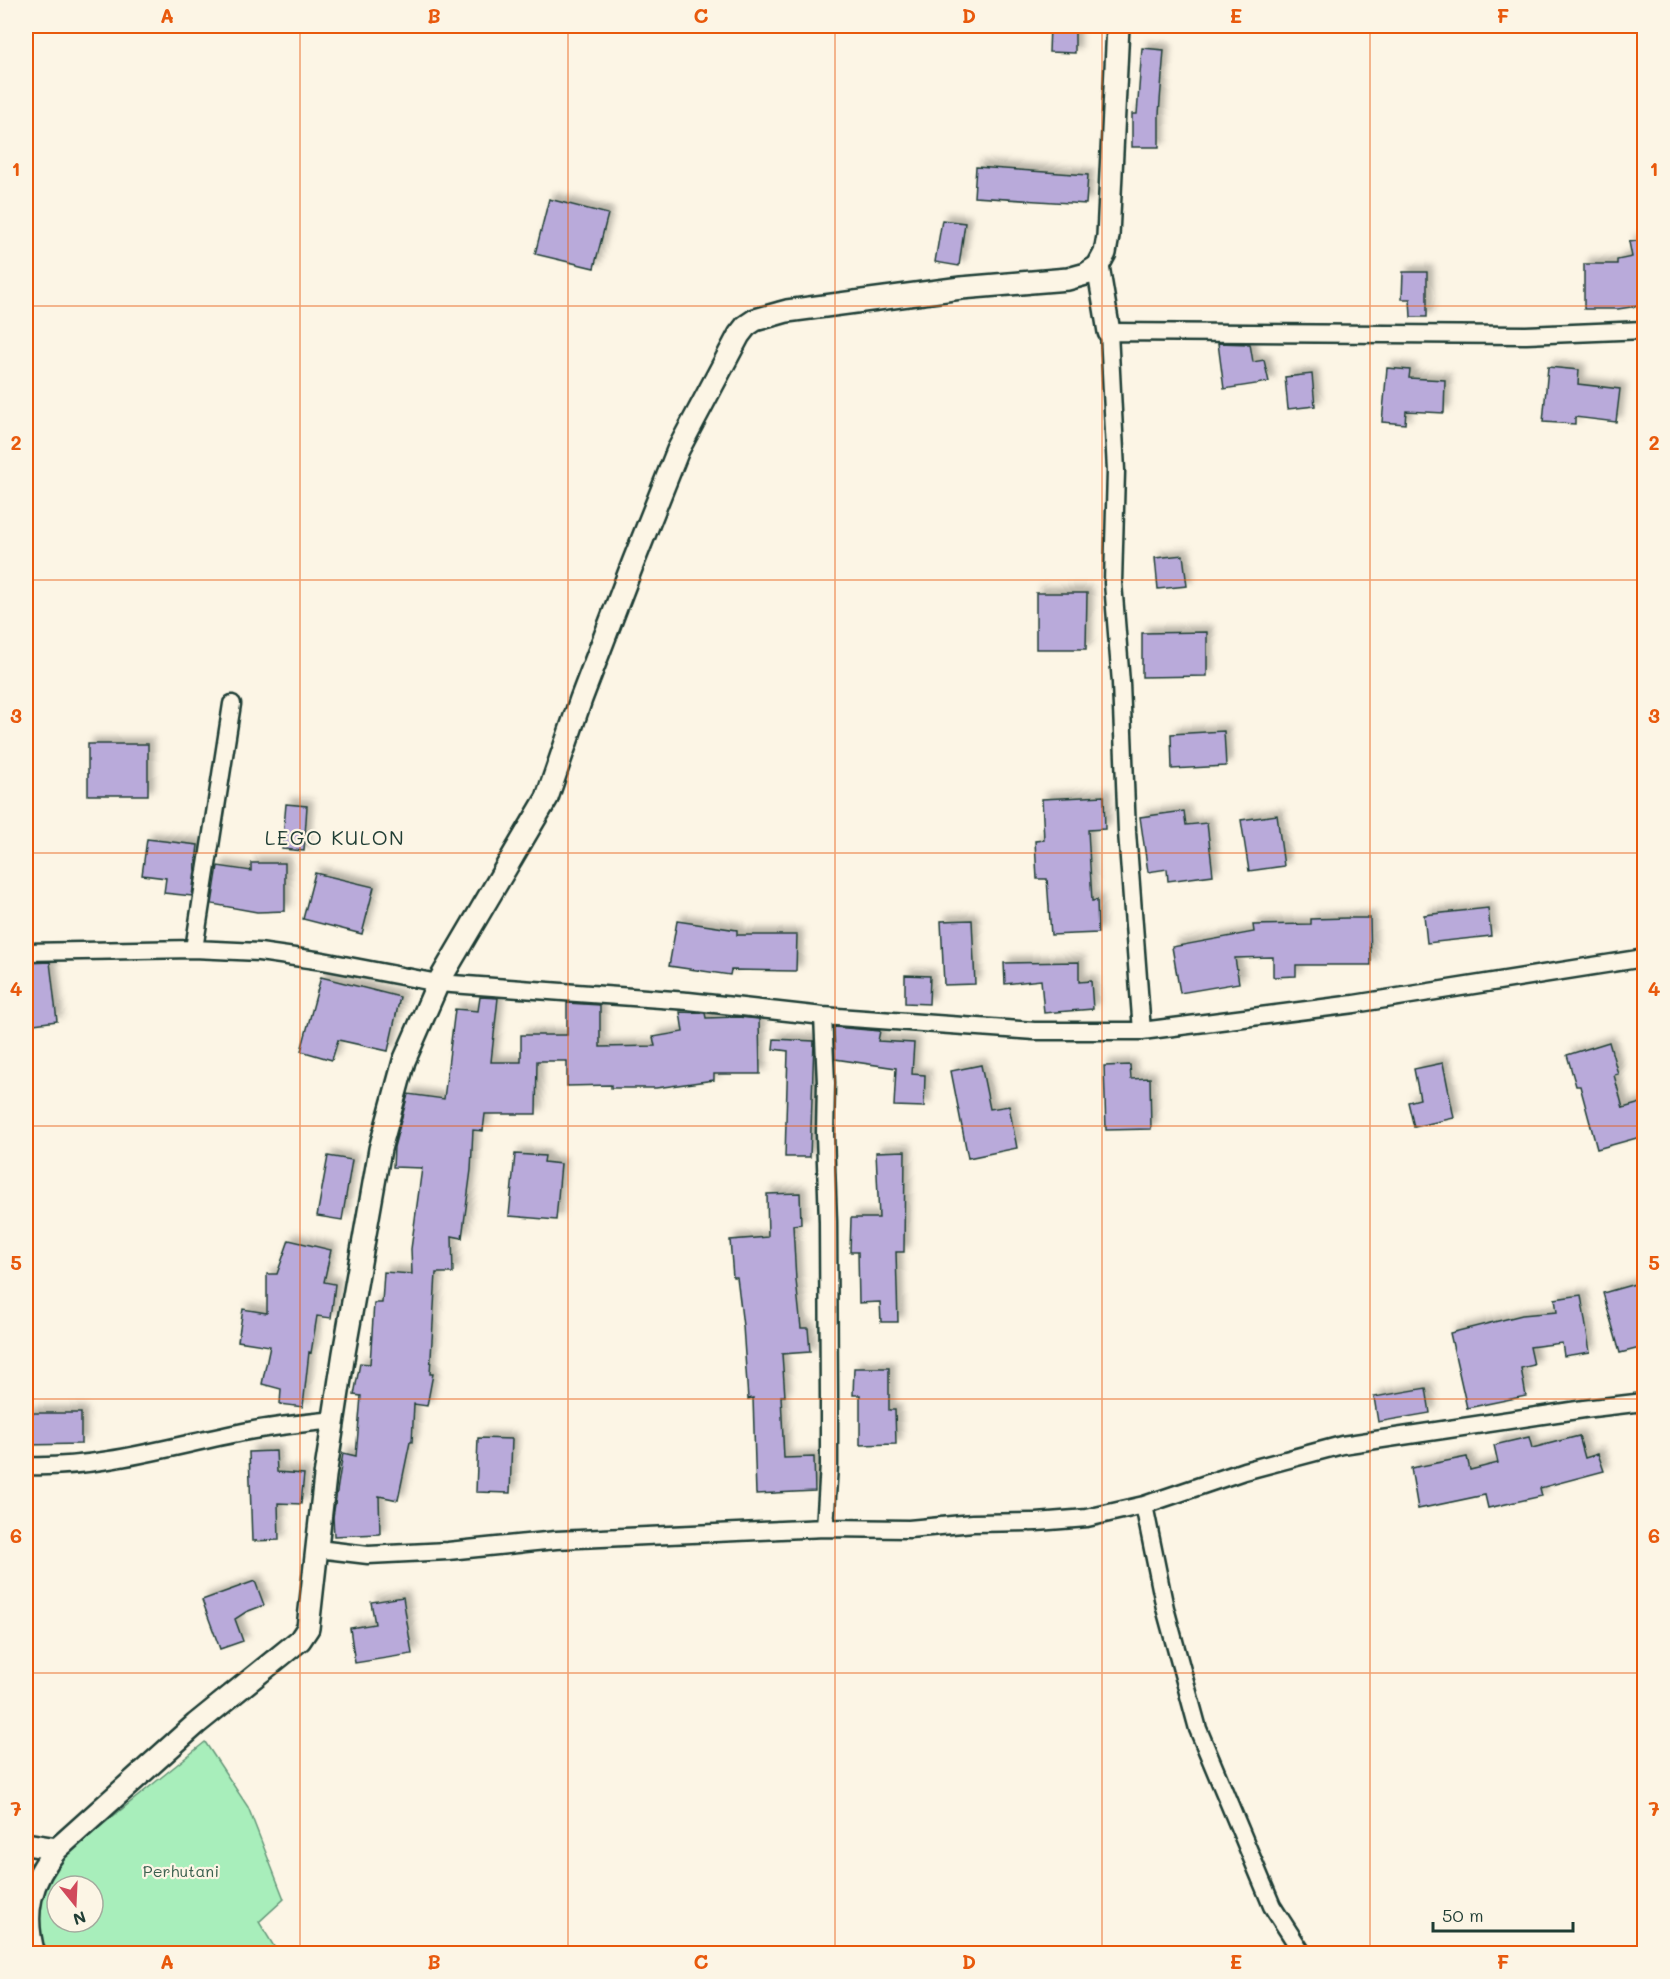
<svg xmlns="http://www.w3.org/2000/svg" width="1670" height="1979" viewBox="0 0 1670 1979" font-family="Mali,sans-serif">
	<defs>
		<filter id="shadow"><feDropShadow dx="5.5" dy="-5.5" stdDeviation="3" flood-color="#0004"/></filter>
	</defs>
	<rect width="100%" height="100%" fill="#fcf5e5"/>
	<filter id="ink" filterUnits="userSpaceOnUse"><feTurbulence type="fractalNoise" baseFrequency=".0167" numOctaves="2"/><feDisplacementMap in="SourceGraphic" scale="12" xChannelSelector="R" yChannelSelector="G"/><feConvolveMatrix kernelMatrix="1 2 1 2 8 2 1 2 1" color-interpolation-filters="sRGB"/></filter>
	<g filter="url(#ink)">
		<!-- green -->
		<path fill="#a8eebb" stroke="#649678" stroke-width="1.5" fill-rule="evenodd" d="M 205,1742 L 248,1807 L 284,1899 L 259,1922 L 278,1953 L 26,1953 L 26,1864 L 65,1855 ZM 57,1886 L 93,1886 L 93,1922 L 57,1922 Z"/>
		<!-- building -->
		<path fill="#b9aada" stroke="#1f3d34" stroke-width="1.5" filter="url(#shadow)" d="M 1050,26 L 1075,26 L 1075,53 L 1049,52 Z
			M 1142,48 L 1164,50 L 1159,114 L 1159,147 L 1132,147 L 1132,114 L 1137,114 Z
			M 976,167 L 1088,175 L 1086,204 L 974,197 Z
			M 549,199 L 608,214 L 594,268 L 535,254 Z
			M 942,220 L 965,223 L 959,266 L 935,262 Z
			M 1644,240 L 1644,305 L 1618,309 L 1584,309 L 1584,264 L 1617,264 L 1617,260 L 1632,257 L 1629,242 Z
			M 1403,272 L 1427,272 L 1427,317 L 1411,317 L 1410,299 L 1402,299 Z
			M 1218,343 L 1250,344 L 1253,362 L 1264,360 L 1269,382 L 1224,389 Z
			M 1548,367 L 1579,370 L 1578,384 L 1620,389 L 1616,422 L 1575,417 L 1575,424 L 1543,422 Z
			M 1387,368 L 1410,370 L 1409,378 L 1445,380 L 1444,413 L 1406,411 L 1405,424 L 1382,422 Z
			M 1312,374 L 1315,406 L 1288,409 L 1285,377 Z
			M 1183,555 L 1187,586 L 1158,589 L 1155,558 Z
			M 1036,593 L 1087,593 L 1086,649 L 1036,649 Z
			M 1207,632 L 1207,676 L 1142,677 L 1142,633 Z
			M 1224,731 L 1226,766 L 1172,769 L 1171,734 Z
			M 88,744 L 148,744 L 148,795 L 88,795 Z
			M 1104,796 L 1105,829 L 1088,830 L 1092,901 L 1097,900 L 1098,933 L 1051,935 L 1047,879 L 1037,879 L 1035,841 L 1044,840 L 1042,799 Z
			M 286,804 L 307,806 L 304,851 L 282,849 Z
			M 1184,811 L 1186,825 L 1207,823 L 1213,875 L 1168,881 L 1167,869 L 1148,872 L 1140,817 Z
			M 1277,815 L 1284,866 L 1249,871 L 1241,820 Z
			M 147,839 L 198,845 L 192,896 L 164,893 L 166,878 L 142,875 Z
			M 251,863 L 285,863 L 285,911 L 257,912 L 212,904 L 218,866 L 251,871 Z
			M 315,873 L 374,887 L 362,934 L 303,919 Z
			M 1488,908 L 1491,936 L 1427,943 L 1424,915 Z
			M 1347,918 L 1370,918 L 1371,965 L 1296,965 L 1296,976 L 1273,977 L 1273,957 L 1235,958 L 1239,983 L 1180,993 L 1172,947 L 1254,932 L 1253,925 L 1311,924 L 1311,919 Z
			M 972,920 L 975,984 L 944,985 L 941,921 Z
			M 677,921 L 737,930 L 737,935 L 797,935 L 796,971 L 731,970 L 730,975 L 669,966 Z
			M 1079,962 L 1079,982 L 1091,981 L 1093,1009 L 1044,1013 L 1041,980 L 1005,984 L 1004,963 Z
			M 26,963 L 50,962 L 57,1021 L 26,1025 Z
			M 905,975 L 930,976 L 929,1004 L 905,1003 Z
			M 321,977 L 400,997 L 388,1051 L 338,1040 L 332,1060 L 301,1051 Z
			M 480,997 L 498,998 L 491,1062 L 521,1062 L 521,1035 L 567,1035 L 567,1003 L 600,1005 L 600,1047 L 655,1046 L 653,1037 L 683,1032 L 680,1012 L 705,1013 L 706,1018 L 738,1017 L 759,1019 L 760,1074 L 714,1074 L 714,1080 L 656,1088 L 611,1088 L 611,1085 L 567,1086 L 567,1061 L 537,1061 L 536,1114 L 485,1114 L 483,1131 L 473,1130 L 471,1170 L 462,1238 L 452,1236 L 453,1273 L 436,1273 L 430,1374 L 433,1374 L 427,1406 L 414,1404 L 412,1442 L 410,1442 L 398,1500 L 379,1496 L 380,1534 L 334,1536 L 333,1517 L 343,1453 L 356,1456 L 361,1396 L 354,1395 L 360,1363 L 370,1364 L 374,1303 L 382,1303 L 384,1272 L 412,1274 L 411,1249 L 422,1168 L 393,1167 L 394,1147 L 408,1094 L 444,1099 L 455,1009 L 478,1011 Z
			M 834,1027 L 880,1031 L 878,1041 L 914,1043 L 912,1074 L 925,1075 L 924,1107 L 894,1106 L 896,1068 L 835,1059 Z
			M 774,1039 L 814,1041 L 810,1157 L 785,1157 L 788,1051 L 773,1049 Z
			M 1609,1042 L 1618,1074 L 1614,1075 L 1623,1108 L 1644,1102 L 1644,1136 L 1597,1149 L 1580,1086 L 1576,1086 L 1567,1055 Z
			M 1443,1063 L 1454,1118 L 1414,1127 L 1408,1102 L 1420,1099 L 1414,1069 Z
			M 981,1065 L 990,1109 L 1009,1106 L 1017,1148 L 968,1158 L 951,1071 Z
			M 1130,1065 L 1131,1079 L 1150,1078 L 1151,1129 L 1106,1130 L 1104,1066 Z
			M 905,1151 L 904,1252 L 896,1252 L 898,1322 L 881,1322 L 880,1302 L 859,1303 L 858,1252 L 850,1252 L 851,1218 L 879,1218 L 876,1152 Z
			M 515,1154 L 545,1156 L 544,1162 L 561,1164 L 556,1220 L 509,1216 Z
			M 328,1156 L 352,1160 L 342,1220 L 317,1216 Z
			M 800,1193 L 801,1224 L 793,1225 L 796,1280 L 801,1328 L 808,1328 L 810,1352 L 782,1354 L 785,1396 L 781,1396 L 784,1458 L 814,1457 L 815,1491 L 756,1494 L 753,1398 L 748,1399 L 743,1326 L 737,1277 L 733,1277 L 730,1240 L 768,1237 L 767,1194 Z
			M 289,1240 L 331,1250 L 324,1282 L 335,1284 L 331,1318 L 317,1316 L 311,1353 L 309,1352 L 303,1407 L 280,1404 L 281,1389 L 262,1384 L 270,1346 L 238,1341 L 243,1309 L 267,1313 L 267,1274 L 277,1274 Z
			M 1635,1284 L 1644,1319 L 1644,1347 L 1620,1353 L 1603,1293 Z
			M 1581,1295 L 1590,1352 L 1564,1356 L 1562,1343 L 1530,1347 L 1534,1365 L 1521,1368 L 1526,1396 L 1467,1408 L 1450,1333 L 1522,1315 L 1557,1312 L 1555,1299 Z
			M 854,1368 L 889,1368 L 889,1410 L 895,1410 L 896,1444 L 860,1445 L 860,1395 L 853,1395 Z
			M 1426,1388 L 1430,1413 L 1378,1422 L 1374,1397 Z
			M 26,1413 L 81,1413 L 81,1444 L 26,1445 Z
			M 1579,1436 L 1585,1458 L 1598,1454 L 1604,1471 L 1540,1488 L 1542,1496 L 1488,1508 L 1485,1495 L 1418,1509 L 1411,1468 L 1467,1457 L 1470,1470 L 1498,1463 L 1494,1445 L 1529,1437 L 1532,1448 Z
			M 478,1438 L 512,1439 L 510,1493 L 476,1492 Z
			M 276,1451 L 277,1472 L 304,1474 L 301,1504 L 278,1503 L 279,1540 L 252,1541 L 249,1452 Z
			M 255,1581 L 264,1605 L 246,1612 L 235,1619 L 243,1641 L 220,1649 L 202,1600 Z
			M 403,1597 L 412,1654 L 355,1663 L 350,1628 L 375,1624 L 371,1602 Z"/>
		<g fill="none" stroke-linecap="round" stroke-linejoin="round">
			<!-- minor casing -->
			<g stroke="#1f3d34" stroke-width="21">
				<path id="minor" d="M 194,949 L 232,704
					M 26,952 L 194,949 L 259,952 L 323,961 L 438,983 L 688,1001 L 823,1016 L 1034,1031 L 1142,1031 L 1354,1004 L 1644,958
					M 823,1016 L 826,1083 L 825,1134 L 828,1222 L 829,1398 L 829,1465 L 825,1528
					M 1142,1031 L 1127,832 L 1121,683 L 1113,583 L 1116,471 L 1109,332 L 1526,335 L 1644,330
					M 26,1466 C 99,1469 172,1446 243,1432 C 274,1426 304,1423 335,1420
					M 1144,1505 L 1165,1608 L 1198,1729 L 1272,1906 L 1303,1954
					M 318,1549 L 368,1555 L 448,1551 L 556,1540 L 825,1528 L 909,1529 L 973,1523 L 1037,1522 L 1087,1518 L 1144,1505 L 1244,1471 L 1342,1445 L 1584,1409 L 1644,1402"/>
			</g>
			<!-- tertiary casing -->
			<g stroke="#1f3d34" stroke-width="26">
				<path id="tertiary" d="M 1098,266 L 1109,332
					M 26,1844 L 57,1849
					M 34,1954 C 22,1913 30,1881 57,1849 L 196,1724 L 300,1640 L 308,1628 L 325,1476 L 344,1353 L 380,1149 L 404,1061 L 438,983 L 547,798 L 581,699 L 633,563 L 678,450 L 739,335 L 746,326 L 755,320 L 787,311 L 961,288 L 1068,279 L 1086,274 L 1098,266 L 1105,253 L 1108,236 L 1118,26"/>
			</g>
			<!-- minor -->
			<use href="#minor" stroke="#fcf5e5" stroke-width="16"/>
			<!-- tertiary -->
			<use href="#tertiary" stroke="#fcf5e5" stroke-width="21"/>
		</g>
	</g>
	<!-- grid -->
	<path fill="none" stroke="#e8590c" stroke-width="1.5" stroke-opacity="0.55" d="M 300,26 L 300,1954M 568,26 L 568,1954M 835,26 L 835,1954M 1102,26 L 1102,1954M 1370,26 L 1370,1954M 26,306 L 1644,306M 26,580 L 1644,580M 26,853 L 1644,853M 26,1126 L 1644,1126M 26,1399 L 1644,1399M 26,1673 L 1644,1673"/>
	<g text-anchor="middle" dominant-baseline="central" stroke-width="4.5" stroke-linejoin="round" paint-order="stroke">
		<!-- park labels -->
		<g font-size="16" fill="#3a604f" stroke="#fcf5e5">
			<text x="181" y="1870">Perhutani</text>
		</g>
		<!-- quarter labels -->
		<g font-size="20" letter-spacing="1.5" fill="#1f3d34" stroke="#fcf5e5">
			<text x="335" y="837">LEGO KULON</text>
		</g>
	</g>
	<!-- margin -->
	<rect width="1670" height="1979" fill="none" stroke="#fcf5e5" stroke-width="66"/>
	<!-- north arrow -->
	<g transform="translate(75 1904) rotate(162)"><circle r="28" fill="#fcf5e5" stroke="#a4ab9e" stroke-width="1.5"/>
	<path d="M0-4.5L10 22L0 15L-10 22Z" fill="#d1495b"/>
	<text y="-9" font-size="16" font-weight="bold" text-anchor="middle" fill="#1f3d34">N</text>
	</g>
	<!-- scale -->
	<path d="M1433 1922v9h140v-9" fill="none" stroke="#1f3d34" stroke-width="3"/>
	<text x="1442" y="1922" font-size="18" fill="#1f3d34" stroke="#fcf5e5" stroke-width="4.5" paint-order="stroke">50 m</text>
	<rect x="33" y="33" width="1604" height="1913" fill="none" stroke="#e8590c" stroke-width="2"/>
	<g font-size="20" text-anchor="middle" font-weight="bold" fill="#e8590c">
		<text x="167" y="23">A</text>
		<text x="434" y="23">B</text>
		<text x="701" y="23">C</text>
		<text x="969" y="23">D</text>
		<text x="1236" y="23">E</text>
		<text x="1503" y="23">F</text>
		<text x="16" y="176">1</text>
		<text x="1654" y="176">1</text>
		<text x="16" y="450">2</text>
		<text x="1654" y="450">2</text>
		<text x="16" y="723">3</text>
		<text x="1654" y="723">3</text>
		<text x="16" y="996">4</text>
		<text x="1654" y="996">4</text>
		<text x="16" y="1270">5</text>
		<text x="1654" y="1270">5</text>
		<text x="16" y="1543">6</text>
		<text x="1654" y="1543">6</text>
		<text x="16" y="1816">7</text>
		<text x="1654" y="1816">7</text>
		<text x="167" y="1969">A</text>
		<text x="434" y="1969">B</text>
		<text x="701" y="1969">C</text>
		<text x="969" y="1969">D</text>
		<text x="1236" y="1969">E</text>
		<text x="1503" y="1969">F</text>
	</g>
</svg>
